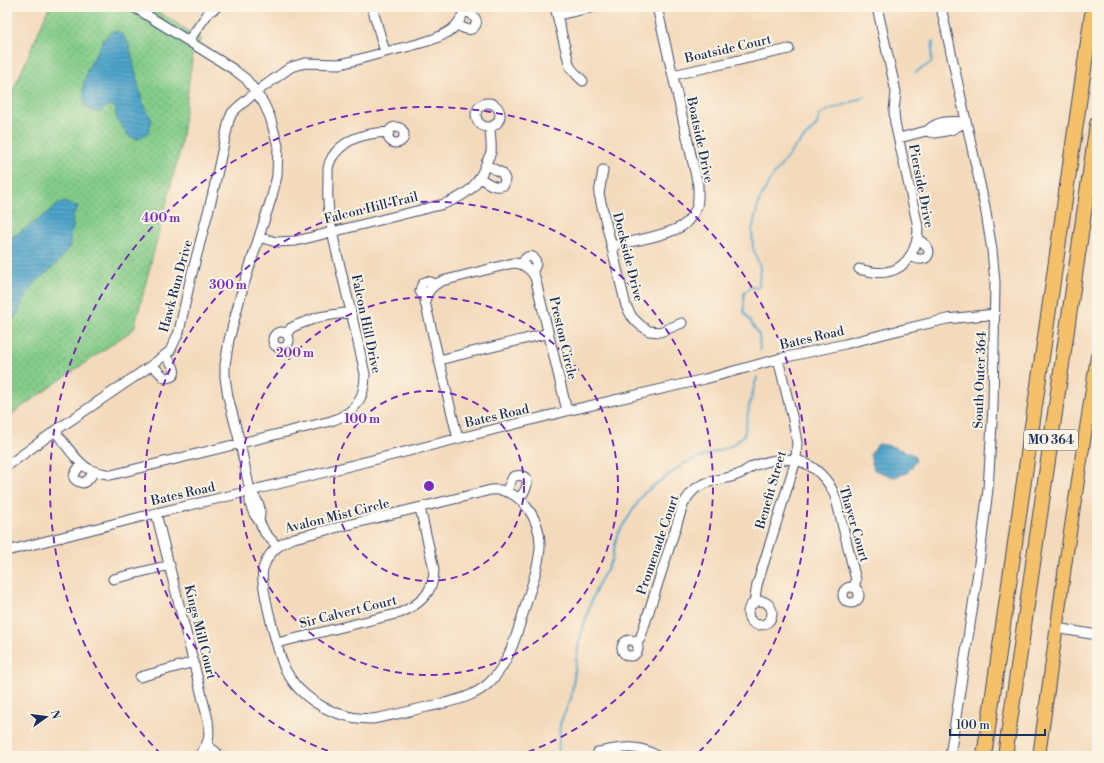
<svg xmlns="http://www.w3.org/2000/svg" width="1104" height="763" viewBox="0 0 1104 763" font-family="'Libre Bodoni',serif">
	<defs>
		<pattern id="grass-dots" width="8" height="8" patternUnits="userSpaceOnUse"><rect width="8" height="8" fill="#84cc89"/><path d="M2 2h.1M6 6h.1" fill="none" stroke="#6ba673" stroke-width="1.8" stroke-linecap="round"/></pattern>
		<pattern id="water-rules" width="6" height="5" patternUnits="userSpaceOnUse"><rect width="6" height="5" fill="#4fa5cb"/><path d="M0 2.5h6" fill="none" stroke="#4187a8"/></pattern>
	</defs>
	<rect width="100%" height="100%" fill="#fcf5e5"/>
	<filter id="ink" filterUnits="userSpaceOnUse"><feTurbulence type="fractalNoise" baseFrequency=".025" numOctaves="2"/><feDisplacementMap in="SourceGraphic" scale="8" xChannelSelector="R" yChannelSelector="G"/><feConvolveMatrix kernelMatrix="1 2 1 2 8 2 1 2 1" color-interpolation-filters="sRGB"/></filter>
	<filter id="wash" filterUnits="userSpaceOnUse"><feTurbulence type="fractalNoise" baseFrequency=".012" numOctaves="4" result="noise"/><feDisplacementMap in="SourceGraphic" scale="16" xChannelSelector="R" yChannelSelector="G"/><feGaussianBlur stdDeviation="0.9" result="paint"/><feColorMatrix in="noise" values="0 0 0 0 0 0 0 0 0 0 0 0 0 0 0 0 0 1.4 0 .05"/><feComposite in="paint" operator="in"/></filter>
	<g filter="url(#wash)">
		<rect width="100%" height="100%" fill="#f4dabc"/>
		<!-- grass -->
		<path fill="url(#grass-dots)" stroke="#507e74" d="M 49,7 L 151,7 L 201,39 L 193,52 L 180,150 L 134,329 L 17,410 L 7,418 L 7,105 Z"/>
		<!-- water -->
		<path fill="url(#water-rules)" stroke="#356a94" d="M 112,31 L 121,33 L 129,44 L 142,101 L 152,120 L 148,133 L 138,139 L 129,136 L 119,123 L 116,116 L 116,108 L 110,105 L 104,108 L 101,112 L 93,112 L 87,108 L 84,100 L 83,88 L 87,71 L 104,39 Z
			M 63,202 L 72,205 L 78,206 L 76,212 L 73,214 C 72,219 73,222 73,227 C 73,230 71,232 70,235 C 70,239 71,241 70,244 C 63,263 43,273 31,288 C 22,300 19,317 7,327 L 7,239 C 21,233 35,222 47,213 C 53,208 56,204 63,202 Z
			M 878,444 C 892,445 902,450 914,455 L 916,461 L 907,473 L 894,477 L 874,470 L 870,455 Z"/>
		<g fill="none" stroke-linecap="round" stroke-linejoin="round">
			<!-- stream -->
			<path stroke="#4fa5cb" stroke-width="2" d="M 916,72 L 931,63 L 933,42
				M 760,350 L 759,335 L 744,312 L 744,293 L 751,287 L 757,288 L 759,286 L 760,267 L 753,248 L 752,230 L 759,201 L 770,180 L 795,147 L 816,126 L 820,115 L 828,110 L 850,103 L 865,96
				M 558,756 L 560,724 L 571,698 L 579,642 L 591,602 L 598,585 L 612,560 L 617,535 L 644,493 L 685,463 L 733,445 L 744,435 L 750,402 L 757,377"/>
		</g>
	</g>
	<g filter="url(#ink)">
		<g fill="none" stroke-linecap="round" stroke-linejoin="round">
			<!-- minor casing -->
			<g stroke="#3c496c" stroke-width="11">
				<path id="minor" d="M 134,7 L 233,69 L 246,79 L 256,92 L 264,104 L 270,117 L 278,146 L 277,176 L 272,196 L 241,294 L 229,340 L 225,365 L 225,377 L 228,397 L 240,443 L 250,491 L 250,504 L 254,514 L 259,521 L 265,533 L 277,546
					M 372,7 L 385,52
					M 555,7 L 570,67 L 577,75 L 583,81
					M 941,7 L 985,207 L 992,250 L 995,282 L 993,407 L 988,489 L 978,572 L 950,756
					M 557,15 L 594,7
					M 457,24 C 459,26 463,28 466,29 C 473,31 479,24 475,18 C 472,14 468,11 465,9
					M 189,40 L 209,12 L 217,7
					M 673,75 L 789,49
					M476 115a12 12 0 1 1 24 0a12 12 0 1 1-24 0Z
					M388 135a8 8 0 1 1 16 0a8 8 0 1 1-16 0Z
					M 927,131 C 938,120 951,121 966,122
					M 899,138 L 926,131 L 935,133 L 951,130 L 966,122
					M 603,170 L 599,194 L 626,306 L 632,317 L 640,325 L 649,331 L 660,332 L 682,323
					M 480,178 C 488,183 494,189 504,185 L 505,179 L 502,173 L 486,165
					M 259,237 L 276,242 L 296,241 L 444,204 C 467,195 477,187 486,164 C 487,160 490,156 491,152 C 492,145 490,135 490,127
					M 611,246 C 629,242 672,235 685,224 C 689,220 693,214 696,209 C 699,202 698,193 698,185 L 657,7
					M 910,256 C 913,257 918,260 922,259 C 928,259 931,252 927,247 C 925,244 921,241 917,239
					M 522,264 C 525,258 527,255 533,257 C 538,263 536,266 532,272
					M 859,269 C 867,271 877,274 886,272 C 909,269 921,242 917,222 L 895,123 L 894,111 L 896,92 L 877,7
					M 425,299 L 420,291 C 422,281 426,279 435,284
					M273 340a8 8 0 1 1 16 0a8 8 0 1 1-16 0Z
					M 286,334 L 291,328 L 297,325 L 319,317 L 351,312
					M 439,360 L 549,333
					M 152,365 L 165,378 C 183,377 171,362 165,355
					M 55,431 C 64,442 77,463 89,469 C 96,473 104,473 111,475 L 331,421 C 355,413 365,399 365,374 C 358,342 351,311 343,279 C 336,248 326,216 328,183 C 328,178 328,173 328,168 C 331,152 347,140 362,136 C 370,134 380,131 389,133
					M 458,439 L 425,302 C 426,291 433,285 442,281 L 513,263 C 523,263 530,268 535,277 L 567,411
					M 82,465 C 78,468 74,472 74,478 L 77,481 L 83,483 C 89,480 91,477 94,471
					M 7,466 L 55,431 L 152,365 L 170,351 L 179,332 L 190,281 L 212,197 L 229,120 L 232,113 L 237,108 L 256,92 L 291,67 L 305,63 L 339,64 L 345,63 C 361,59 377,54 393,50 C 410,46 436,41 451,30 C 458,25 463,15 465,7
					M 491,490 C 521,487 541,520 540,548 C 539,566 532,584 527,601 C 518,629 511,662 489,683 C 472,699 448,702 427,707 C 409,711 391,716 373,719 C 344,719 320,710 299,689 C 294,684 289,676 285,669 C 279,656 259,581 263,569 C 268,552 279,544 294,538 Z
					M 250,491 C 259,502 262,507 259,521
					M 506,492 L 513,477 C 519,474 528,475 527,484 C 527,489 522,495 519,499
					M 156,513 L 208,720 C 210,738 210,741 199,756
					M 7,551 L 156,513 L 250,491 L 567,411 L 705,379 L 778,359 L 845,344 L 896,331 L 947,319 L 995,314
					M 113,579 L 170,565
					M843 595a8 8 0 1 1 16 0a8 8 0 1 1-16 0Z
					M748 613a12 12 0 1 1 24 0a12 12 0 1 1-24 0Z
					M 754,603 L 757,585 L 796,460 L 797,443 L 793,420 L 778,359
					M 1056,628 L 1097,635
					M622 648a8 8 0 1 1 16 0a8 8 0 1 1-16 0Z
					M 277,643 L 400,613 C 420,604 434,593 434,569 L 420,508
					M 636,643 L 640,639 L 683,505 C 686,500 689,494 694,490 C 705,480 723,480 737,475 C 744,473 749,467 756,465 C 768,461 783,458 795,460 C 815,464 830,481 836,499 L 856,580 L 854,588
					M 140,677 L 194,662
					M 207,745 L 216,752 L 216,756
					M 598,752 C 620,748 637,743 657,756"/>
			</g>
			<!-- major casing -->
			<g stroke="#3c496c" stroke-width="14">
				<path id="major" d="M 1039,756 L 1066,559 L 1097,356"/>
			</g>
			<!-- highway casing -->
			<g stroke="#3c496c" stroke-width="16">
				<path id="highway" d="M 984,756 L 1093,7
					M 1005,756 L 1097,124"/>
			</g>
			<!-- minor -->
			<use href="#minor" stroke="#fff" stroke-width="9"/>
			<!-- major -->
			<use href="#major" stroke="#f4c16a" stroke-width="12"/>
			<!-- highway -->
			<use href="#highway" stroke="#f4c16a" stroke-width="14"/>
		</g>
	</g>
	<!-- distance rings -->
	<g fill="none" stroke="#7b2cbf" stroke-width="2" stroke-dasharray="7 5">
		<circle cx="429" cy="486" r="95"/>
		<circle cx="429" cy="486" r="189"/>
		<path d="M339 755A284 284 0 1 1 519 755"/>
		<path d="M161 754A379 379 0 1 1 697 754"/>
	</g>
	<g text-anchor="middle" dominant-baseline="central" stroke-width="4" stroke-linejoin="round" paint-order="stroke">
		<!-- shield labels -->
		<rect fill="#fcf5e5" stroke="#5e6a86" stroke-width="1" x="1024" y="430" width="54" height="20" rx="3"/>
		<g font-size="12" font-weight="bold" fill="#1b2f5e">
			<text x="1051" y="440">MO 364</text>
		</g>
		<!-- street labels -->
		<g font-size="13" fill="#1b2f5e" stroke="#fcf5e5">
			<text transform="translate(728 49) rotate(-13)">Boatside Court</text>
			<text transform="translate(700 140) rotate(78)">Boatside Drive</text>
			<text transform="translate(921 186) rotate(79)">Pierside Drive</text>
			<text transform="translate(371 208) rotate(-14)">Falcon Hill Trail</text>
			<text transform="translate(628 257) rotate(76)">Dockside Drive</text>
			<text transform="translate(176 286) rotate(-75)">Hawk Run Drive</text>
			<text transform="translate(366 324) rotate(78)">Falcon Hill Drive</text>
			<text transform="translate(563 338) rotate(77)">Preston Circle</text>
			<text transform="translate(812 338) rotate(-13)">Bates Road</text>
			<text transform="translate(980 380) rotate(-88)">South Outer 364</text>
			<text transform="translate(497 416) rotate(-13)">Bates Road</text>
			<text transform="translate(771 490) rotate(-74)">Benefit Street</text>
			<text transform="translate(183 494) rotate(-13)">Bates Road</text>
			<text transform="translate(337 516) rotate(-14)">Avalon Mist Circle</text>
			<text transform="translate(854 524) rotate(74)">Thayer Court</text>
			<text transform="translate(658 545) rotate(-71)">Promenade Court</text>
			<text transform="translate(348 612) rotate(-14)">Sir Calvert Court</text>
			<text transform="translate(200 632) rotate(76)">Kings Mill Court</text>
		</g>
	</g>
	<circle cx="429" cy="486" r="6" fill="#7b2cbf" stroke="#fcf5e5" stroke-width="2"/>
	<g font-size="12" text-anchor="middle" font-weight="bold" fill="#7b2cbf" stroke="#fcf5e5" stroke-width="4" stroke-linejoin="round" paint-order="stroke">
		<text x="161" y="222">400 m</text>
		<text x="228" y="289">300 m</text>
		<text x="295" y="357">200 m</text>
		<text x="362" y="423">100 m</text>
	</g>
	<!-- margin -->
	<rect width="1104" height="763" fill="none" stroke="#fcf5e5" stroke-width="24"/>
	<!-- north arrow -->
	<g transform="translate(46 717) rotate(76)" stroke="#fcf5e5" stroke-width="3" paint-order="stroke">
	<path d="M0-3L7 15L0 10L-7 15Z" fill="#1b2f5e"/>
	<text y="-6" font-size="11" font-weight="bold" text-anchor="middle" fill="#1b2f5e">N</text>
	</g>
	<!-- scale -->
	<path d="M950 729v6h95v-6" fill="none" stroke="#1b2f5e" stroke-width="2"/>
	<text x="956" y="729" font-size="12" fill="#1b2f5e" stroke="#fcf5e5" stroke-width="3" paint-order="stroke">100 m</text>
</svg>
